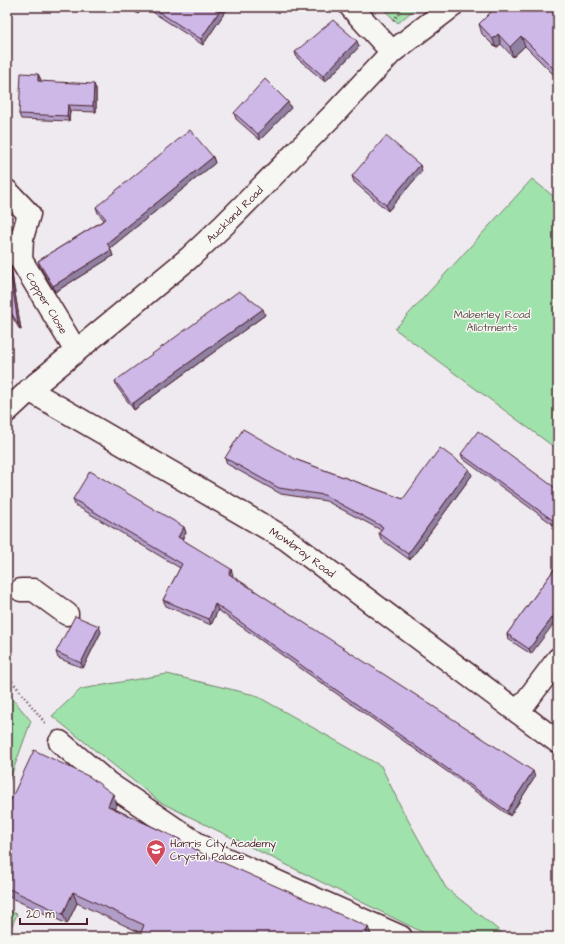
<svg xmlns="http://www.w3.org/2000/svg" width="565" height="944" viewBox="0 0 565 944" font-family="'Architects Daughter',sans-serif">
	<rect width="100%" height="100%" fill="#eeeaf0"/>
	<filter id="ink" filterUnits="userSpaceOnUse"><feTurbulence type="fractalNoise" baseFrequency=".025" numOctaves="2"/><feDisplacementMap in="SourceGraphic" scale="8" xChannelSelector="R" yChannelSelector="G"/><feConvolveMatrix kernelMatrix="1 2 1 2 8 2 1 2 1" color-interpolation-filters="sRGB"/></filter>
	<g filter="url(#ink)">
		<!-- green -->
		<path fill="#a0e2ab" stroke="#75806b" d="M 381,7 L 417,7 L 398,23 Z
			M 532,179 L 558,200 L 558,450 L 395,329 Z
			M 167,674 L 255,695 L 381,766 L 403,811 L 446,888 L 507,937 L 432,937 L 160,802 L 52,716 L 81,689 Z
			M 7,692 L 31,721 L 7,787 Z
			M 7,910 L 17,914 L 7,937 Z"/>
		<g fill="none" stroke-linecap="round" stroke-linejoin="round">
			<!-- minor casing -->
			<g stroke="#4a1f2b" stroke-width="25">
				<g id="minor">
					<path d="M 351,7 L 392,52"/>
					<path id="s1" d="M 7,191 L 29,214 L 22,238 L 21,260 L 76,351"/>
					<path id="s2" d="M 29,390 L 286,539 L 558,742"/>
					<path id="s3" d="M 7,411 L 35,385 L 189,258 L 224,225 L 333,115 L 392,52 L 451,7"/>
					<path d="M 21,590 L 34,590 L 67,614"/>
					<path d="M 518,712 L 558,659"/>
					<path d="M 60,742 L 108,783 L 208,851 L 401,937"/>
				</g>
			</g>
			<!-- path -->
			<path stroke="#4a1f2b" stroke-width="2.5" stroke-dasharray="1 3" stroke-linecap="butt" d="M 393,20 L 400,13 L 400,7
				M 557,407 L 558,432
				M 7,675 L 46,724"/>
			<!-- minor -->
			<use href="#minor" stroke="#f6f6f2" stroke-width="22"/>
		</g>
		<!-- wall -->
		<path fill="#b19ec8" stroke="#4a1f2b" d="M 128,7 L 143,7 L 138,14 Z
			M 145,7 L 226,7 L 227,9 L 203,45 Z
			M 514,8 L 558,17 L 558,79 L 525,46 L 513,57 L 501,44 L 496,48 L 482,34 L 479,24 Z
			M 359,47 L 325,82 L 297,58 L 295,52 Z
			M 38,74 L 41,80 L 40,81 L 96,89 L 96,112 L 70,111 L 69,121 L 21,119 L 19,114 Z
			M 291,108 L 260,140 L 236,119 L 234,113 Z
			M 213,157 L 215,163 L 110,248 L 113,256 L 55,292 L 40,267 L 38,261 L 104,220 L 98,213 L 96,207 Z
			M 422,171 L 388,211 L 354,182 L 352,176 Z
			M 7,241 L 9,253 L 9,260 L 11,268 L 21,330 L 20,330 L 7,308 Z
			M 265,315 L 134,410 L 117,387 L 115,381 Z
			M 461,454 L 558,490 L 558,528 L 463,459 Z
			M 225,458 L 297,460 L 403,499 L 472,475 L 410,560 L 381,539 L 379,533 L 381,530 L 326,501 L 281,494 L 227,464 Z
			M 73,499 L 184,527 L 186,533 L 182,539 L 233,575 L 232,576 L 535,777 L 510,816 L 218,610 L 211,625 L 166,606 L 163,600 L 180,568 L 75,505 Z
			M 558,564 L 531,654 L 508,639 L 507,634 Z
			M 101,632 L 83,668 L 58,658 L 56,652 Z
			M 117,804 L 115,809 L 181,840 L 141,933 L 77,903 L 67,924 L 7,896 L 7,808 Z"/>
		<!-- shaded-wall -->
		<path fill="#9081a2" stroke="#4a1f2b" d="M 137,7 L 143,7 L 138,14 L 136,8 Z
			M 222,7 L 226,7 L 227,9 L 203,45 L 201,39 Z
			M 498,34 L 501,44 L 496,48 L 493,39 Z
			M 521,36 L 525,46 L 513,57 L 510,47 Z
			M 357,41 L 359,47 L 325,82 L 323,76 Z
			M 38,74 L 41,80 L 40,87 L 38,81 Z
			M 94,84 L 96,89 L 96,112 L 93,106 Z
			M 288,102 L 291,108 L 260,140 L 258,134 Z
			M 68,105 L 70,111 L 69,121 L 67,116 Z
			M 213,157 L 215,163 L 109,249 L 107,243 Z
			M 420,165 L 422,171 L 388,211 L 386,205 Z
			M 7,241 L 9,253 L 9,260 L 11,268 L 21,330 L 18,324 L 7,256 Z
			M 111,250 L 113,256 L 55,292 L 53,286 Z
			M 263,309 L 265,315 L 134,410 L 132,404 Z
			M 469,469 L 472,475 L 410,560 L 408,554 Z
			M 184,527 L 186,533 L 180,543 L 178,537 Z
			M 231,569 L 233,575 L 231,580 L 229,574 Z
			M 215,604 L 218,610 L 211,625 L 209,619 Z
			M 558,610 L 558,618 L 531,654 L 529,649 Z
			M 99,626 L 101,632 L 83,668 L 81,663 Z
			M 533,771 L 535,777 L 510,816 L 507,811 Z
			M 113,794 L 117,804 L 111,816 L 108,806 Z
			M 73,892 L 77,903 L 67,924 L 63,914 Z
			M 368,927 L 372,937 L 364,937 Z"/>
		<!-- building -->
		<path fill="#ceb8e8" stroke="#4a1f2b" d="M 151,7 L 222,7 L 201,39 Z
			M 496,7 L 514,7 L 514,8 L 515,7 L 548,7 L 558,17 L 558,73 L 521,36 L 510,47 L 498,34 L 493,39 L 479,24 Z
			M 333,20 L 357,41 L 323,76 L 295,52 Z
			M 21,73 L 38,74 L 38,81 L 94,84 L 93,106 L 68,105 L 67,116 L 19,114 Z
			M 265,79 L 288,102 L 258,134 L 234,113 Z
			M 190,130 L 213,157 L 107,243 L 111,250 L 53,286 L 38,261 L 106,219 L 96,207 Z
			M 386,136 L 420,165 L 386,205 L 352,176 Z
			M 7,256 L 9,262 L 18,324 L 7,306 Z
			M 239,291 L 263,309 L 132,404 L 115,381 Z
			M 243,429 L 297,460 L 403,499 L 440,448 L 469,469 L 408,554 L 379,533 L 383,527 L 324,495 L 279,488 L 225,458 Z
			M 478,431 L 558,490 L 558,524 L 461,454 Z
			M 90,471 L 184,527 L 178,537 L 231,569 L 229,574 L 533,771 L 507,811 L 215,604 L 209,619 L 163,600 L 182,564 L 73,499 Z
			M 558,564 L 558,610 L 529,649 L 507,634 Z
			M 75,616 L 99,626 L 81,663 L 56,652 Z
			M 34,750 L 90,777 L 113,794 L 108,806 L 181,840 L 199,852 L 368,927 L 364,937 L 139,937 L 144,925 L 73,892 L 63,914 L 7,888 L 7,808 Z"/>
	</g>
	<!-- icons -->
	<defs>
		<g id="school-pin" transform="scale(1)"><path d="M0 17L-7.5 6A9.5 9.5 0 1 1 7.5 6Z" fill="#d1495b" stroke="#f6f6f2"/><path d="M0-5L7-2L0 1L-7-2ZM-4 1L0 2.5L4 1V4Q0 6-4 4Z" fill="#fff"/></g>
	</defs>
	<g fill-rule="evenodd">
		<use href="#school-pin" x="156" y="849"/>
	</g>
	<g text-anchor="middle" dominant-baseline="central" stroke-width="3" stroke-linejoin="round" paint-order="stroke">
		<!-- street labels -->
		<g font-size="11" fill="#4a1f2b" stroke="#f6f6f2">
			<text stroke="none"><textPath href="#s3" startOffset="301">Auckland Road</textPath></text>
			<text stroke="none"><textPath href="#s1" startOffset="129">Copper Close</textPath></text>
			<text stroke="none"><textPath href="#s2" startOffset="318">Mowbray Road</textPath></text>
		</g>
		<!-- park labels -->
		<g font-size="11" fill="#60504b" stroke="#f6f6f2">
			<text x="492" y="314">Maberley Road<tspan x="492" dy="13">Allotments</tspan></text>
		</g>
		<!-- poi labels -->
		<g font-size="11" fill="#4a1f2b" stroke="#f6f6f2" text-anchor="start">
			<text x="170" y="843">Harris City Academy<tspan x="170" dy="13">Crystal Palace</tspan></text>
		</g>
	</g>
	<!-- margin -->
	<rect width="565" height="944" fill="none" stroke="#f6f6f2" stroke-width="24"/>
	<rect x="12" y="12" width="541" height="920" fill="none" stroke="#4a1f2b" stroke-width="1.5" filter="url(#ink)"/>
	<!-- scale -->
	<path d="M20 918v6h67v-6" fill="none" stroke="#4a1f2b" stroke-width="2"/>
	<text x="26" y="918" font-size="12" fill="#4a1f2b" stroke="#f6f6f2" stroke-width="3" paint-order="stroke">20 m</text>
</svg>
